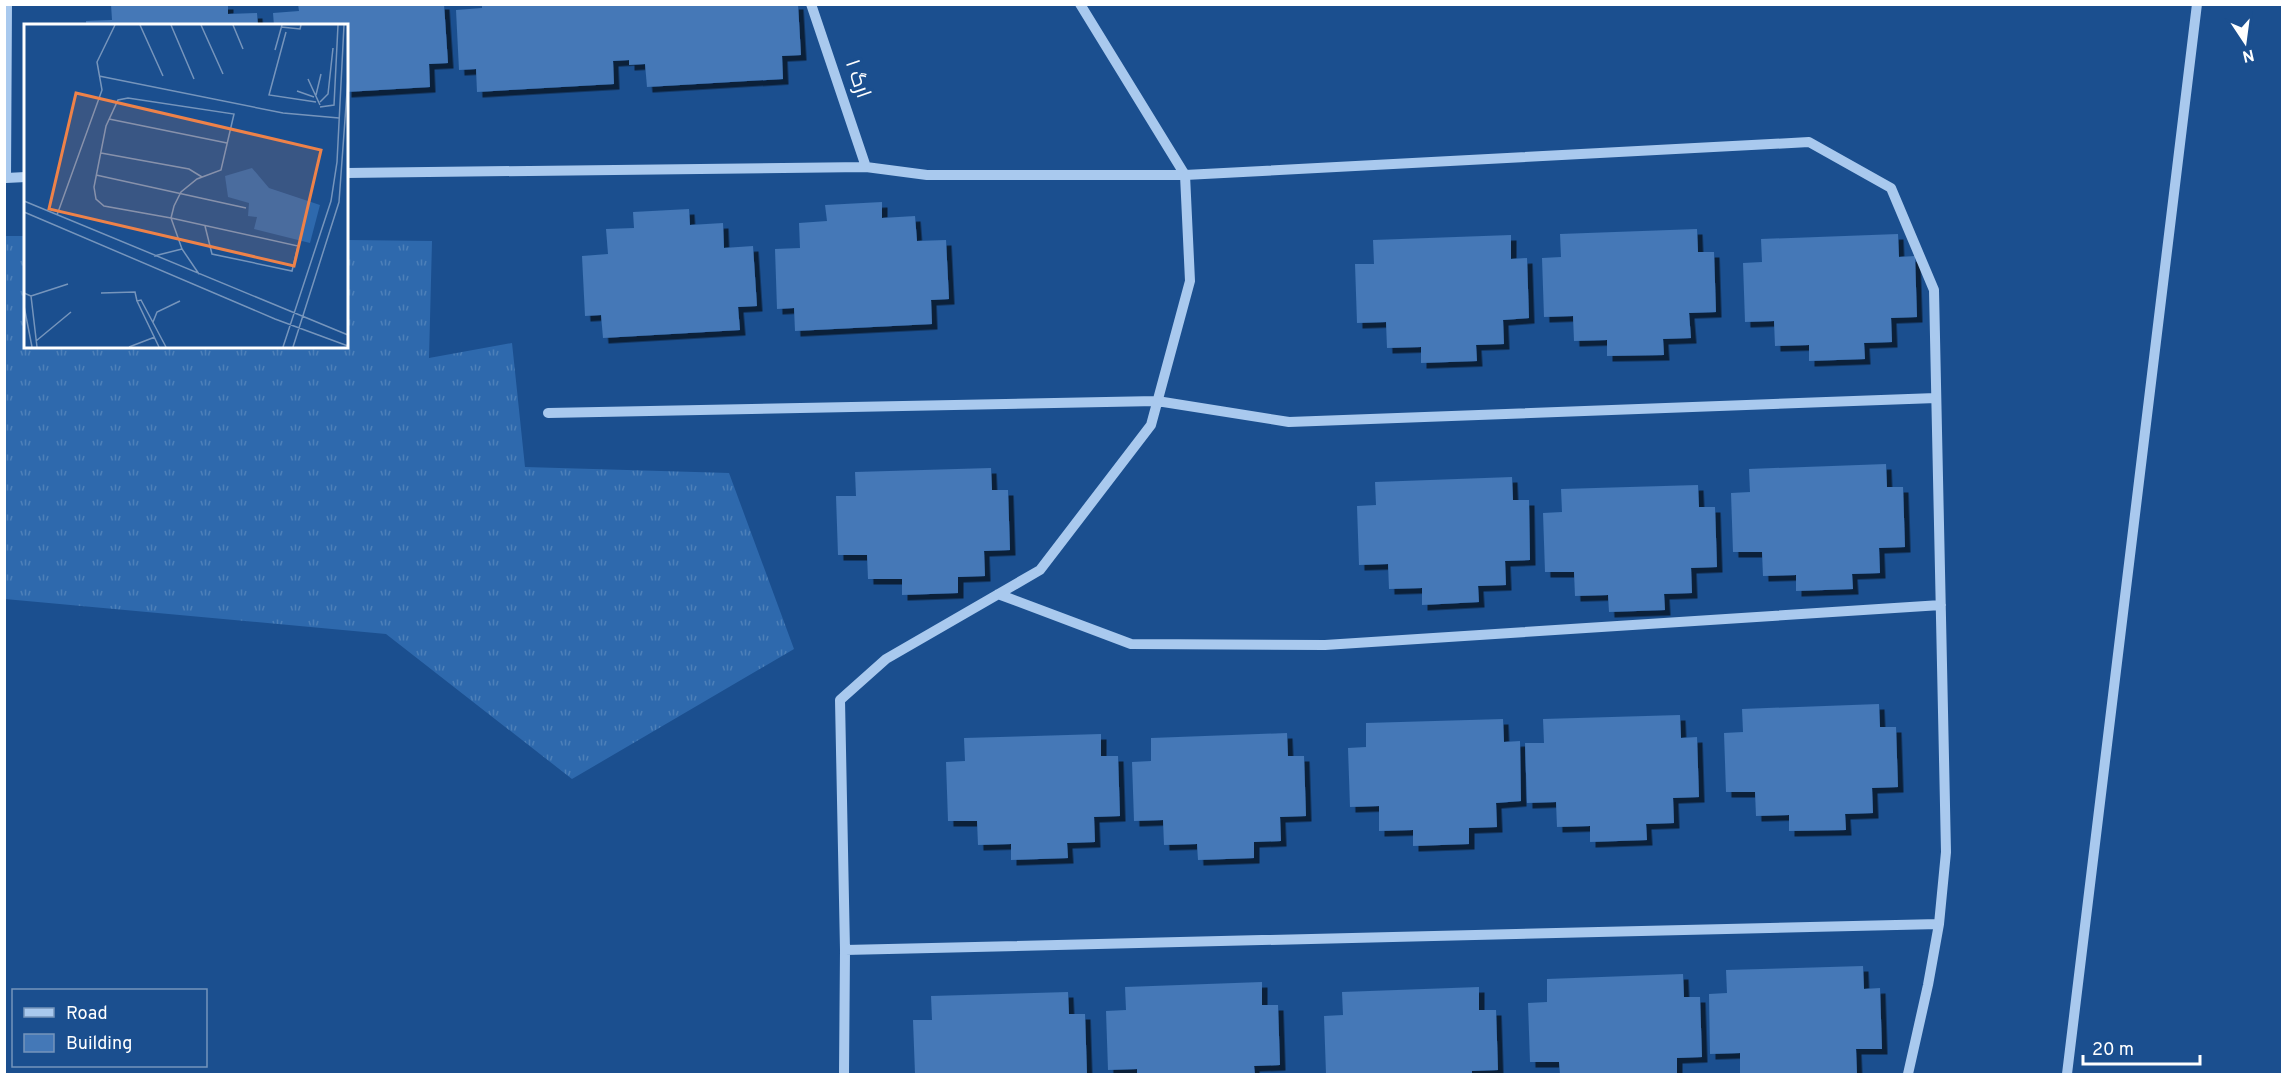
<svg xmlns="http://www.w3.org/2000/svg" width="2287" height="1079" viewBox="0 0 2287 1079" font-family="Overpass,Cairo,sans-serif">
	<defs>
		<pattern id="grass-tufts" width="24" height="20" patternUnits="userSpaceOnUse" patternTransform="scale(1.5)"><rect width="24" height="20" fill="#2e69ad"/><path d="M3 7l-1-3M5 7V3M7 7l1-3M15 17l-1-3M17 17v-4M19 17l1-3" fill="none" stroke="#4d80b9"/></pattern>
		<filter id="shadow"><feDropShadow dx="5.5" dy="5.5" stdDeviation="0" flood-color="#0009"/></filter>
	</defs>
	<rect width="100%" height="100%" fill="#1b4f8f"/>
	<!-- grass -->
	<path fill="url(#grass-tufts)" d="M 5,236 L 25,236 L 26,346 L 346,346 L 347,240 L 432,241 L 429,358 L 512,343 L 525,467 L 729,473 L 794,649 L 572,779 L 386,634 L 5,599 Z"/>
	<!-- building -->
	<path fill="#4478b7" filter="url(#shadow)" d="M 111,4 L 228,4 L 228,14 L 257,13 L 258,26 L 86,26 L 86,21 L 112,20 Z
		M 298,4 L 444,4 L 448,63 L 429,64 L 430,87 L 346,92 L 346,26 L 274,26 L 273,13 L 299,11 Z
		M 482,4 L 798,4 L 801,55 L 782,56 L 783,79 L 647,87 L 645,64 L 629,65 L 629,60 L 613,61 L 614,84 L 477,92 L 476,69 L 459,70 L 456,10 L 482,8 Z
		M 882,202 L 882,218 L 915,216 L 917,241 L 946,240 L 949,299 L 931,300 L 932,324 L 795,331 L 794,308 L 777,309 L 775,249 L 800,248 L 799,223 L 827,221 L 825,205 Z
		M 689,209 L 690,225 L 723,223 L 724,248 L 753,246 L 757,306 L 738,307 L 740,330 L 603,338 L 601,315 L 585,316 L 582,256 L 608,254 L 606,229 L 634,228 L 633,212 Z
		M 1697,229 L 1698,252 L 1714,252 L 1716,312 L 1689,313 L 1691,338 L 1663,339 L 1664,355 L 1607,356 L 1607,340 L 1574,341 L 1573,316 L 1544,317 L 1542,258 L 1561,257 L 1560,234 Z
		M 1898,234 L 1899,257 L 1915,256 L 1917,317 L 1891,318 L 1892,342 L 1864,343 L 1865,359 L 1809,361 L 1809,345 L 1775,346 L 1774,321 L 1745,322 L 1743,263 L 1762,262 L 1761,239 Z
		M 1511,235 L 1511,259 L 1527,258 L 1529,318 L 1503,320 L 1504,344 L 1476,345 L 1477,361 L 1421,363 L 1421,347 L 1387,348 L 1386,322 L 1357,323 L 1355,264 L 1374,264 L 1373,240 Z
		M 1886,464 L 1887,487 L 1903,487 L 1905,547 L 1879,548 L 1880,573 L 1852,574 L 1853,589 L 1796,591 L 1796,575 L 1763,576 L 1762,552 L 1733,552 L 1731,493 L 1750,492 L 1749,469 Z
		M 991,468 L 992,490 L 1008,490 L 1010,550 L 984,551 L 985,576 L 958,577 L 958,593 L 902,595 L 902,579 L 868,579 L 867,555 L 838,555 L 836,496 L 856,496 L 855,472 Z
		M 1512,477 L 1513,500 L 1529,500 L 1530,560 L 1505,561 L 1506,585 L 1478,586 L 1479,602 L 1422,605 L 1422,588 L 1389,589 L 1388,564 L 1359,565 L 1357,506 L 1376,505 L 1375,482 Z
		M 1698,485 L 1699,507 L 1715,507 L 1717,567 L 1691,568 L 1692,593 L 1664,594 L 1665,610 L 1609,612 L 1608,595 L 1575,596 L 1574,572 L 1545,572 L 1543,513 L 1562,512 L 1561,489 Z
		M 1879,704 L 1880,727 L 1896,727 L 1898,787 L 1872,788 L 1873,813 L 1845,814 L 1846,830 L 1789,831 L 1789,815 L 1756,816 L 1755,792 L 1726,792 L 1724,733 L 1743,732 L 1742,709 Z
		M 1680,715 L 1681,738 L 1697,737 L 1699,797 L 1673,798 L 1674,823 L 1646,824 L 1647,840 L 1590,842 L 1590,826 L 1557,827 L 1556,802 L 1527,803 L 1525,743 L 1544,743 L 1543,719 Z
		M 1503,719 L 1504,742 L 1520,741 L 1521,801 L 1496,803 L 1497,827 L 1469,828 L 1469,844 L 1413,846 L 1413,830 L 1379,831 L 1379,806 L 1350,807 L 1348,748 L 1366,747 L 1366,723 Z
		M 1287,733 L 1288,756 L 1304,756 L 1306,816 L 1280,817 L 1281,841 L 1254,842 L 1254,858 L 1198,860 L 1197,844 L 1164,845 L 1163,820 L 1134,821 L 1132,762 L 1151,761 L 1151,738 Z
		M 1101,734 L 1101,756 L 1118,756 L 1120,816 L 1094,817 L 1095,842 L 1067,843 L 1068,858 L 1011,860 L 1011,844 L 978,845 L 977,821 L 948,821 L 946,762 L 965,761 L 964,738 Z
		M 1863,966 L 1864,989 L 1880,988 L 1882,1049 L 1856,1049 L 1857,1074 L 1740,1074 L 1740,1053 L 1710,1054 L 1709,994 L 1727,993 L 1726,970 Z
		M 1683,974 L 1684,997 L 1700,997 L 1702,1057 L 1677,1058 L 1677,1074 L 1560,1074 L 1559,1062 L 1530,1062 L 1528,1003 L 1547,1002 L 1547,979 Z
		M 1262,982 L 1262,1005 L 1278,1005 L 1280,1065 L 1254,1066 L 1255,1074 L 1137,1074 L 1137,1069 L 1108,1070 L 1106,1011 L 1126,1010 L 1125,987 Z
		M 1479,987 L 1479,1010 L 1496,1010 L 1498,1070 L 1472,1071 L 1472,1074 L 1326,1074 L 1324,1016 L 1343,1015 L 1342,992 Z
		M 1068,992 L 1069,1014 L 1085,1014 L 1087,1074 L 915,1074 L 913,1020 L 932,1020 L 931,996 Z"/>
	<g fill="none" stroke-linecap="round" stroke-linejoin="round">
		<!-- minor -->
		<path stroke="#a9c9ee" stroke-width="10" d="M 7,4 L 6,178 L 26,177
			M 811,4 L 866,167
			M 346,173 L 866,167 L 927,175 L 1185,175 L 1809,142 L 1891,188 L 1934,290 L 1946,852 L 1939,924 L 1928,985 L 1908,1074
			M 548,413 L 1157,401 L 1289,422 L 1936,398
			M 998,594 L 1131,644 L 1325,645 L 1941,605
			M 845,950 L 1939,924
			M 844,1074 L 845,950 L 840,700 L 886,659 L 1040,570 L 1151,425 L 1190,281 L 1185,175 L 1080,4
			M 2067,1074 L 2197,4"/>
	</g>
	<g text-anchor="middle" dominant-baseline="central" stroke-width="6" stroke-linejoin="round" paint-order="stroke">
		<!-- street labels -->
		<g font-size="21" fill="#fff" stroke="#1b4f8f">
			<text transform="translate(857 79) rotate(71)">ارگ ۱</text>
		</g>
	</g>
	<!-- overview -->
	<g transform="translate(24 24)">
		<rect width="324" height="324" fill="#1b4f8f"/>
		<path d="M 228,144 L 245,164 L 296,181 L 286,219 L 230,205 L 233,193 L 224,192 L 225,179 L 204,173 L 201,152 Z" fill="#2e69ad"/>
		<path fill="none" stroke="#7695bc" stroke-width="1.5" d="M 116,1 L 139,52M 147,1 L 170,55M 177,1 L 199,50M 209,1 L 219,25M 257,3 L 276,5 L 277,1M 262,8 L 245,71 L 292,78M 251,26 L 258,1M 75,52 L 259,89 L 315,94M 284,55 L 296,81M 273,67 L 290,73M 292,71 L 297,50M 296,78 L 304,70 L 309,24M 296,83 L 310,81 L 314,1M 85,95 L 203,119M 77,129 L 165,145 L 178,153M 72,151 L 222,184M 0,177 L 324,311M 0,188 L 251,295 L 324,322M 33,191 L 78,66 L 73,38 L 91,1M 130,232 L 158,225M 175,250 L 158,225 L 147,194 L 150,182 L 157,168 L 173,155 L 197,146 L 210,90 L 104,74 L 94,76 L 82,102 L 70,163 L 72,175 L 80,182 L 147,194 L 274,222 L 268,247 L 188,230 L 181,202M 0,269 L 7,272 L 13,323M 77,269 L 111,268 L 113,277M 7,272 L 44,260M 0,282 L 8,323M 129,298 L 133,288 L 156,277M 12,317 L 47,288M 105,323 L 131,313M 135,323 L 113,277 L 117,276 L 142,323M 259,323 L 307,177 L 313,138 L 320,1M 269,323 L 315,178 L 324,54"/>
		<path fill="#ee8249" fill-opacity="0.15" stroke="#ee8249" stroke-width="3" d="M 52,69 L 297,126 L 270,242 L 25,185 Z"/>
		<rect width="324" height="324" fill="none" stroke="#fff" stroke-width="3"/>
	</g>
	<!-- border -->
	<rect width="2287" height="1079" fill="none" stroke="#ffffff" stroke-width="12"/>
	<!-- legend -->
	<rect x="12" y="989" width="195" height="78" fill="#1b4f8f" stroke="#7695bc" stroke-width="1.5"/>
	<rect x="24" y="1008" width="30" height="9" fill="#a9c9ee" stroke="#7695bc" stroke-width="1.5"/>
	<text x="66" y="1019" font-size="18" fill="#ffffff">Road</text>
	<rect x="24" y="1034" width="30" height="18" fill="#4478b7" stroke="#7695bc" stroke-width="1.5"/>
	<text x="66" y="1049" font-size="18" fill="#ffffff">Building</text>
	<!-- north arrow -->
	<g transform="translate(2245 42) rotate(167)" stroke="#1b4f8f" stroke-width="4.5" paint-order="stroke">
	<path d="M0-4.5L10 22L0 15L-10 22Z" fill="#ffffff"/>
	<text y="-9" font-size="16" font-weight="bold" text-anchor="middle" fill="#ffffff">N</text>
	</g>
	<!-- scale -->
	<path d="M2083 1055v9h117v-9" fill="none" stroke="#ffffff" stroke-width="3"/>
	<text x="2092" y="1055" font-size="18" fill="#ffffff" stroke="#1b4f8f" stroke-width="4.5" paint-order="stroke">20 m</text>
</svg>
